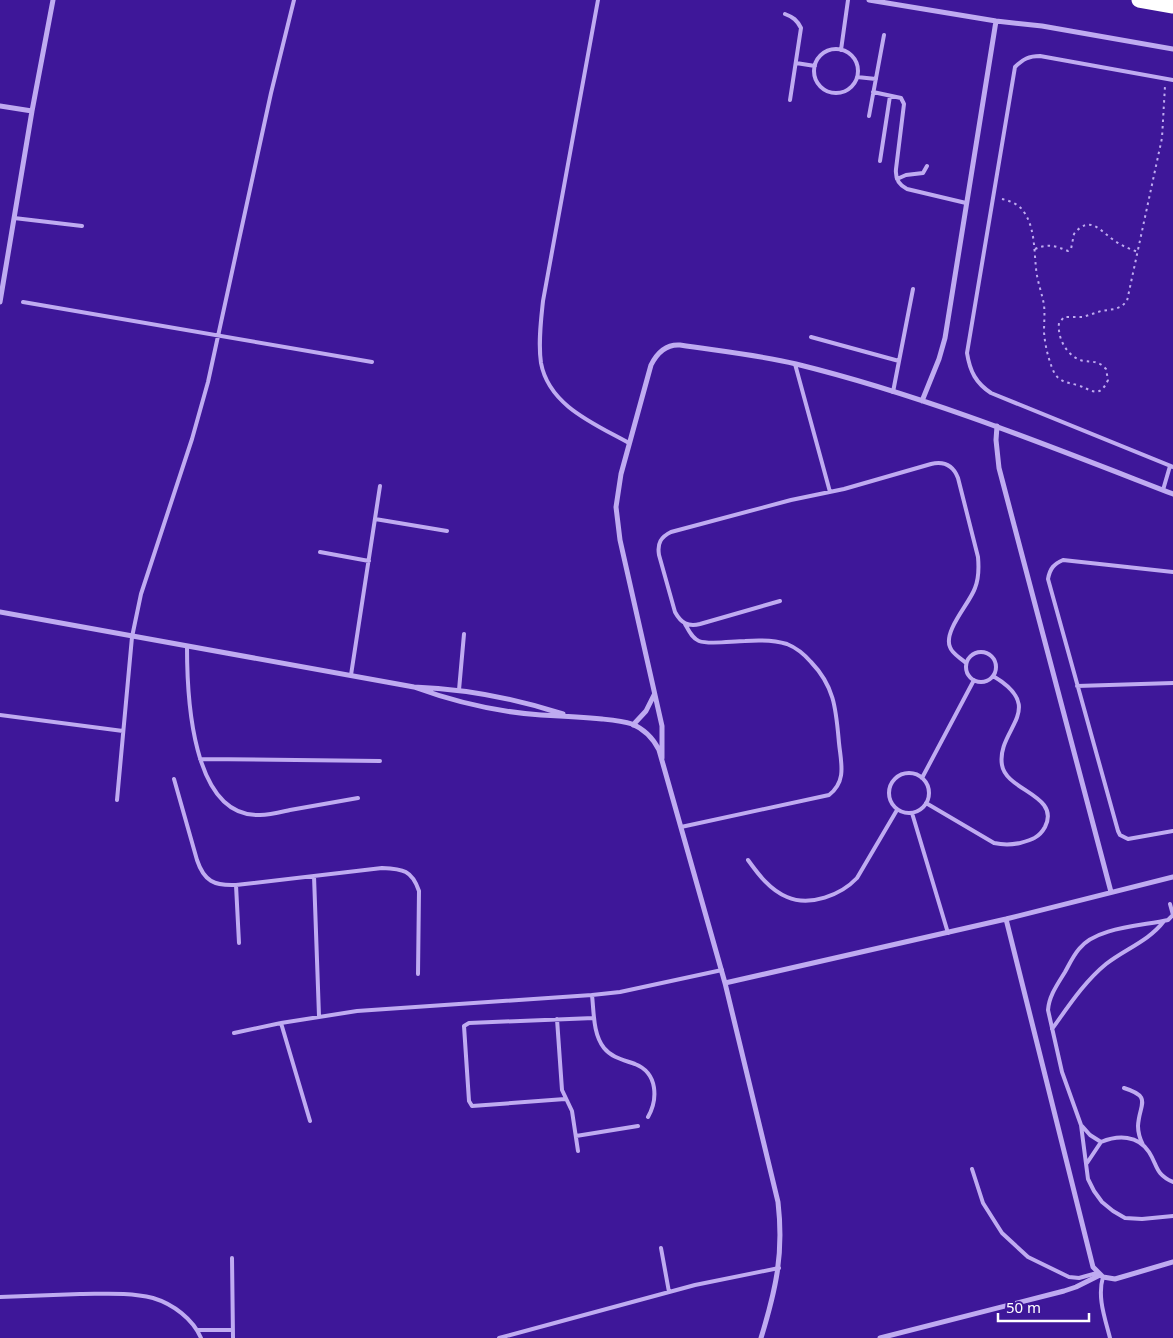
<svg xmlns="http://www.w3.org/2000/svg" width="1173" height="1338" viewBox="0 0 1173 1338" font-family="'Noto Sans',sans-serif">
	<rect width="100%" height="100%" fill="#3e1799"/>
	<g fill="none" stroke-linecap="round" stroke-linejoin="round">
		<!-- path -->
		<path stroke="#bfabf1" stroke-width="2" stroke-dasharray="2.5 4" stroke-linecap="butt" d="M 1002,199 C 1010,201 1019,204 1024,212 C 1035,228 1034,250 1036,268 C 1037,281 1042,293 1044,305 C 1045,314 1044,323 1044,332 C 1045,345 1048,358 1053,370 C 1058,382 1066,382 1077,385 C 1091,389 1099,400 1108,380 L 1106,369 C 1099,361 1093,362 1084,361 C 1068,358 1057,339 1059,323 L 1064,317 L 1083,317 L 1101,311 L 1115,309 L 1122,306 L 1127,301 L 1162,138 L 1165,86
			M 1035,249 C 1048,243 1056,246 1068,251 L 1071,249 L 1074,234 C 1090,214 1100,231 1115,241 C 1122,246 1130,249 1138,252"/>
		<!-- lane -->
		<path stroke="#bfabf1" stroke-width="4" d="M 598,0 L 543,301 C 541,320 538,343 541,363 C 549,406 595,424 629,443
			M 785,14 C 793,17 797,20 801,28 L 790,100
			M814 71a22 22 0 1 1 44 0a22 22 0 1 1-44 0Z
			M 841,50 L 848,0
			M 796,63 L 815,66
			M 857,77 L 876,79
			M 1173,80 L 1040,56 C 1029,56 1023,59 1015,67 L 967,353 C 970,372 976,383 991,393 L 1173,467
			M 873,92 L 901,98 L 904,104 L 896,169 C 895,179 899,185 907,189 L 966,203
			M 869,116 L 884,35
			M 880,161 L 890,96
			M 897,179 L 906,175 L 923,173 L 927,166
			M 14,218 L 82,226
			M 23,302 L 372,362
			M 811,337 L 899,361
			M 795,364 L 830,492
			M 893,392 L 913,289
			M 1163,490 L 1170,466
			M 375,519 L 447,531
			M 320,552 L 369,561
			M 1173,572 L 1063,560 C 1054,564 1050,568 1048,579 L 1118,831 L 1120,835 L 1128,839 L 1173,831
			M 780,601 L 700,624 C 688,627 681,623 675,612 L 659,555 C 657,543 661,537 671,532 L 791,500 L 844,489 L 931,464 C 944,461 953,465 958,478 L 978,557 C 979,568 979,578 975,588 C 970,603 943,631 950,647 C 952,654 961,658 966,663
			M 187,647 C 187,694 191,818 260,815 C 270,815 281,812 290,810 C 313,806 335,802 358,798
			M966 667a15 15 0 1 1 30 0a15 15 0 1 1-30 0Z
			M 351,675 L 380,486
			M 1077,686 L 1173,683
			M 459,690 L 464,634
			M 0,715 L 123,731
			M 200,759 L 380,761
			M889 793a20 20 0 1 1 40 0a20 20 0 1 1-40 0Z
			M 922,778 L 974,680
			M 174,779 L 197,860 C 204,881 214,886 236,885 L 382,868 C 403,869 412,870 419,891 L 418,974
			M 117,800 L 132,637 L 141,594 L 192,439 L 208,382 L 271,93 L 294,0
			M 926,803 L 994,843 C 1003,845 1011,845 1020,843 C 1031,840 1039,838 1045,827 C 1061,795 1006,791 1002,765 C 996,729 1049,709 993,676
			M 912,813 L 948,933
			M 681,827 L 829,795 C 847,781 841,763 839,743 C 836,710 835,687 811,662 C 804,654 797,648 787,644 C 774,640 758,640 745,641 C 733,641 709,645 699,641 C 692,638 689,631 685,624
			M 748,860 C 758,874 770,890 787,897 C 810,907 841,895 857,878 L 897,810
			M 314,876 L 319,1016
			M 236,885 L 239,943
			M 1170,904 L 1173,915 L 1168,920 C 1142,926 1096,927 1079,949 C 1073,956 1069,965 1065,972 C 1057,985 1049,996 1048,1010 L 1062,1072 L 1081,1125 L 1088,1179 L 1094,1191 L 1102,1202 L 1113,1211 L 1125,1218 L 1142,1219 L 1173,1216
			M 592,995 C 594,1013 593,1034 604,1048 C 612,1058 624,1060 635,1064 C 658,1073 658,1099 648,1117
			M 557,1019 L 562,1090 L 572,1111 L 578,1151
			M 281,1023 L 310,1121
			M 1052,1029 C 1068,1007 1084,982 1106,964 C 1125,949 1149,941 1164,921
			M 234,1033 L 281,1023 L 357,1011 L 592,995 L 620,992 L 722,970
			M 1124,1088 C 1153,1097 1139,1104 1138,1126 C 1138,1133 1140,1139 1143,1145
			M 565,1099 L 472,1106 L 469,1101 L 464,1026 L 469,1023 L 594,1018
			M 1082,1126 L 1090,1135 L 1101,1142
			M 576,1136 L 638,1126
			M 1087,1163 L 1101,1142 C 1118,1135 1138,1135 1149,1152 C 1158,1166 1155,1174 1173,1182
			M 972,1169 L 983,1203 L 1002,1233 L 1028,1257 L 1069,1277 L 1079,1278 L 1097,1273
			M 661,1248 L 669,1292
			M 232,1258 L 233,1338
			M 1103,1277 C 1097,1297 1105,1318 1110,1338
			M 0,1297 C 27,1296 53,1295 80,1294 C 104,1294 129,1292 153,1298 C 173,1304 193,1319 201,1338
			M 198,1330 L 233,1330
			M 499,1338 L 695,1285 L 779,1268"/>
		<!-- street -->
		<path stroke="#bfabf1" stroke-width="5" d="M 869,0 L 996,21 L 1042,26 L 1173,49
			M 0,106 L 32,111
			M 0,302 L 32,111 L 53,0
			M 922,401 L 939,359 L 945,338 L 996,21
			M 997,426 L 996,440 L 999,468 L 1111,892
			M 0,612 L 414,687 C 465,689 514,698 563,714
			M 414,687 C 455,702 497,712 541,715 C 561,716 581,717 602,719 C 612,720 623,721 632,724 C 644,729 653,738 659,750 L 725,983 L 778,1202 C 784,1254 776,1289 761,1338
			M 633,725 L 646,711 L 654,695
			M 662,758 L 662,726 L 620,540 L 616,507 L 621,474 L 651,365 C 657,353 666,344 680,345 C 719,351 759,355 796,364 C 926,396 1049,446 1173,494
			M 1006,919 L 1093,1267 L 1103,1277 L 1115,1279 L 1173,1262
			M 725,983 L 1006,919 L 1173,877
			M 880,1338 L 1064,1291 L 1076,1287 L 1100,1275"/>
		<!-- highway -->
		<path stroke="#fff" stroke-width="15" d="M 1139,0 L 1173,6"/>
	</g>
	<!-- scale -->
	<path d="M998 1313v8h91v-8" fill="none" stroke="#ffffff" stroke-width="2.5"/>
	<text x="1006" y="1313" font-size="15" fill="#ffffff" stroke="#3e1799" stroke-width="4" paint-order="stroke">50 m</text>
</svg>
